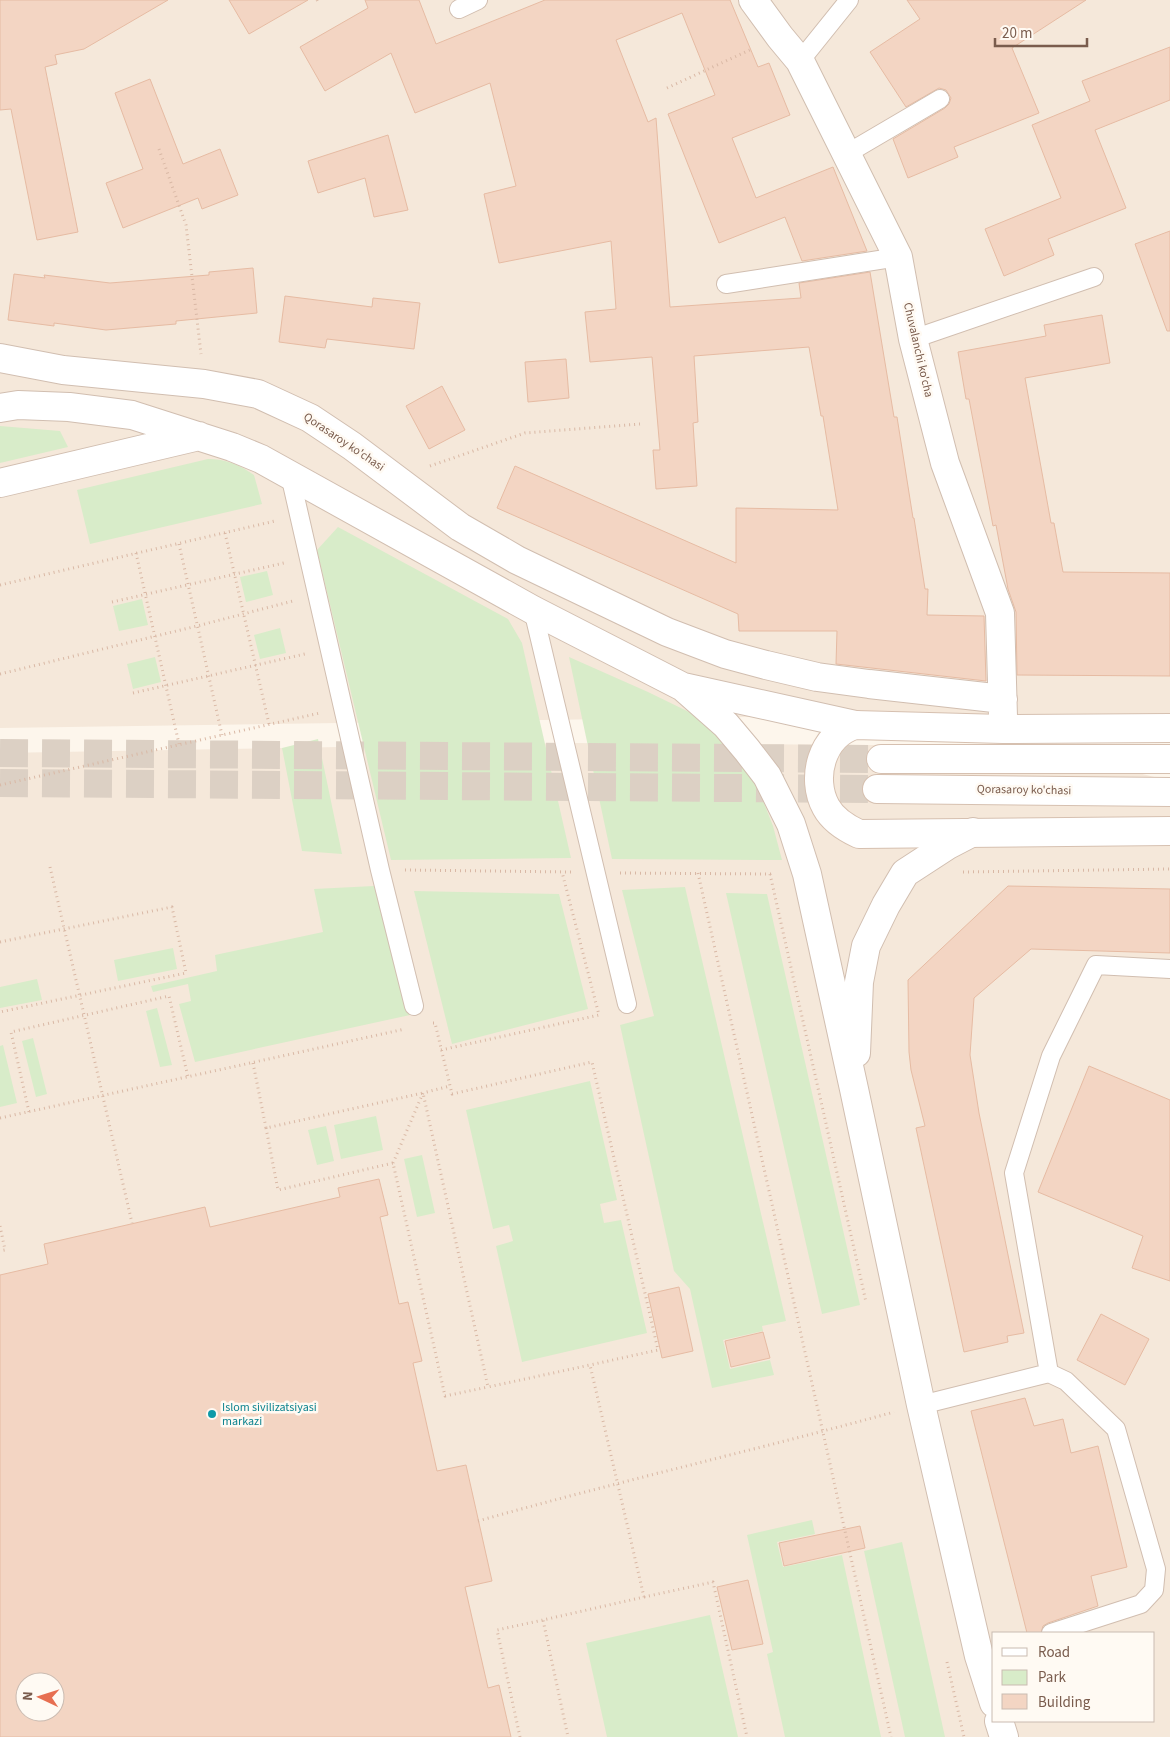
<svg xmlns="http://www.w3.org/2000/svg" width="1170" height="1737" viewBox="0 0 1170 1737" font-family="'Source Sans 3',sans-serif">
	<rect width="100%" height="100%" fill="#fdf6ec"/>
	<!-- residential -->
	<path fill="#f5e8da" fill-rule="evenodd" d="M 0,0 L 1170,0 L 1170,715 L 890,715 L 0,728 Z
		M 571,743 L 1033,746 L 1170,781 L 1170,1737 L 0,1737 L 0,753 ZM 994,1633 L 1154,1633 L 1154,1721 L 994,1721 ZM 25,1682 L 55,1682 L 55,1712 L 25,1712 Z"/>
	<!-- green -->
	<path fill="#d8ecc9" d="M 0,426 L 60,431 L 68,447 L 0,463 Z
		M 208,459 C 226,459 240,465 254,475 L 262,504 L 90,544 L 77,490 Z
		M 338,527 L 508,619 L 522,643 L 571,858 L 391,860 L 317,550 Z
		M 267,571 L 273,595 L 246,602 L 240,577 Z
		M 142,599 L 148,625 L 119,631 L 113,606 Z
		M 280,628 L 286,653 L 260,659 L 254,635 Z
		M 155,657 L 161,682 L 133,689 L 127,664 Z
		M 569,657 L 648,692 L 687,711 L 725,733 L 744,763 L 760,793 L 773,826 L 782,860 L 612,859 Z
		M 318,739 L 342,854 L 302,851 L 282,748 Z
		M 374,886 L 410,1015 L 195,1062 L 179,1004 L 191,1001 L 188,984 L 153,992 L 151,986 L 217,971 L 215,955 L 323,932 L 314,889 Z
		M 685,887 L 786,1321 L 762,1326 L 763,1331 L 723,1340 L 730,1369 L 770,1360 L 774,1375 L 712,1388 L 690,1289 L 674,1271 L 620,1025 L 654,1016 L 622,890 Z
		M 414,891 L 559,894 L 588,1009 L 452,1044 Z
		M 726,893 L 767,894 L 860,1305 L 822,1314 Z
		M 173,948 L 177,969 L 118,981 L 114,960 Z
		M 37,979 L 42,1000 L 0,1008 L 0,987 Z
		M 157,1008 L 172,1065 L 160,1067 L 146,1011 Z
		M 33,1038 L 47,1094 L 36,1097 L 22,1041 Z
		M 3,1045 L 17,1103 L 0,1107 L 0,1046 Z
		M 590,1081 L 617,1200 L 600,1204 L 604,1223 L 621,1220 L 647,1333 L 522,1362 L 496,1246 L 513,1241 L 509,1225 L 493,1229 L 466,1110 Z
		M 376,1116 L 383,1150 L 341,1159 L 334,1125 Z
		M 326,1126 L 334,1161 L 317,1165 L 308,1130 Z
		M 422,1155 L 435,1213 L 417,1217 L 404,1159 Z
		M 812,1520 L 815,1534 L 777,1542 L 783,1567 L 842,1555 L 881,1737 L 785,1737 L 767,1654 L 773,1652 L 747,1535 Z
		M 902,1542 L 945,1737 L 905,1737 L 864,1551 Z
		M 710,1615 L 738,1737 L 607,1737 L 586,1643 Z"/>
	<!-- building -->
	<path fill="#f3d5c3" stroke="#e6bba3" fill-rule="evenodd" d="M 0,0 L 168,0 L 84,49 L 55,55 L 57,64 L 45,67 L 78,232 L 37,240 L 11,109 L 0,110 Z
		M 229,0 L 308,0 L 249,34 Z
		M 365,0 L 419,0 L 436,44 L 545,0 L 730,0 L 758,67 L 769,63 L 790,115 L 732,138 L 756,198 L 833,167 L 867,251 L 802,261 L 785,217 L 719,243 L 668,114 L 715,95 L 682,13 L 616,40 L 648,122 L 656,118 L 670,307 L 801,298 L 799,283 L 870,272 L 894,417 L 897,417 L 913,518 L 914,518 L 925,589 L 928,589 L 927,615 L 984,616 L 986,681 L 836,664 L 837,631 L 739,631 L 738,614 L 497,508 L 515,466 L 736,563 L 736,508 L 838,510 L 823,416 L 821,416 L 809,347 L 694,356 L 698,422 L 693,423 L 697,486 L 656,489 L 653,450 L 660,450 L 652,357 L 590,362 L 585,312 L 616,309 L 611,241 L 499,263 L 484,194 L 516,186 L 490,83 L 415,113 L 391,53 L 325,91 L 300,47 L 368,8 Z
		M 907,0 L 1086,0 L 1012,48 L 1039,113 L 954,147 L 958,157 L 908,178 L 893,139 L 945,108 L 949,104 L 951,98 L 946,90 L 939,88 L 906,107 L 870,52 L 920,19 Z
		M 1170,47 L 1170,100 L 1095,130 L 1126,208 L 1048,239 L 1054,255 L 1004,276 L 985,229 L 1061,198 L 1032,125 L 1090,101 L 1082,81 Z
		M 150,79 L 183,164 L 220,149 L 238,195 L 202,209 L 198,198 L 123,228 L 106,183 L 143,169 L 115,93 Z
		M 388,135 L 408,210 L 374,217 L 365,178 L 318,193 L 308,161 Z
		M 1170,231 L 1170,331 L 1167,331 L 1135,244 Z
		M 253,268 L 257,313 L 176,321 L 176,324 L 106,330 L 54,323 L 54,326 L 8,320 L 14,274 L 45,278 L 44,275 L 110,283 L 209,275 L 209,272 Z
		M 285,296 L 372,307 L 373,298 L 420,303 L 414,349 L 327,339 L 325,348 L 279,342 Z
		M 1102,315 L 1110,363 L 1025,378 L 1051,523 L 1054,523 L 1063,572 L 1170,573 L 1170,676 L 1017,675 L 1016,612 L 1008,589 L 996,525 L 993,526 L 969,399 L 966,399 L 958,352 L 1046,336 L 1044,325 Z
		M 566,359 L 569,398 L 528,402 L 525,362 Z
		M 442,386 L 465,430 L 429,449 L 406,406 Z
		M 1008,886 L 1170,889 L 1170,953 L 1031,949 L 974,998 L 970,1055 L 979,1113 L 1024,1333 L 1007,1336 L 1008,1342 L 964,1352 L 916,1128 L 925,1126 L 911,1070 L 909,1052 L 908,980 Z
		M 1089,1066 L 1170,1100 L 1170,1281 L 1132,1268 L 1143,1236 L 1038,1192 Z
		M 379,1179 L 388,1215 L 380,1217 L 399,1304 L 408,1302 L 422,1361 L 413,1363 L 437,1471 L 466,1465 L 492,1581 L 465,1587 L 488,1688 L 499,1685 L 511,1737 L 0,1737 L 0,1275 L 48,1264 L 44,1244 L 205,1207 L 210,1227 L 340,1197 L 338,1188 ZM 25,1682 L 55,1682 L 55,1712 L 25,1712 Z
		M 679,1287 L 693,1351 L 662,1358 L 648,1294 Z
		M 1101,1314 L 1149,1339 L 1125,1385 L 1077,1360 Z
		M 763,1332 L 770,1358 L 731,1367 L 725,1341 Z
		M 1025,1398 L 1034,1426 L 1063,1419 L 1071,1453 L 1098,1446 L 1127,1567 L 1091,1576 L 1098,1606 L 1048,1623 L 1043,1626 L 1041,1633 L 1027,1633 L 971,1411 Z
		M 860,1526 L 865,1548 L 784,1566 L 779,1543 Z
		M 748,1580 L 763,1644 L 732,1650 L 717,1587 Z"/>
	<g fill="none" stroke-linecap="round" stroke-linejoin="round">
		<!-- secondary-tunnel -->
		<path stroke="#dcd0c4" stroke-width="28" stroke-dasharray="28 14" stroke-linecap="butt" d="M 0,753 L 881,759
			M 0,783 L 877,789"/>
		<!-- lane casing -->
		<g stroke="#d1beb0" stroke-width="20">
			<path id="lane" d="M 459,9 L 478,0
				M 800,61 L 849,0
				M 848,153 L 940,99
				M 726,284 L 898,257
				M 913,339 L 1094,277
				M 290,475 L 380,870 L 414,1006
				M 533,610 L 627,1004
				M 1049,1373 L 1066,1381 L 1116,1429 L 1156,1569 L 1154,1590 L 1141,1604 L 1051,1633
				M 921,1405 L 1049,1373 L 1014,1173 L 1051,1056 L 1096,965 L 1170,969"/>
		</g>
		<!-- street casing -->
		<g stroke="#d1beb0" stroke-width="30">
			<path id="street" d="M 753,0 L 780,37 L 800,61 L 898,257 L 913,339 L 945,463 L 1000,613 L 1003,717
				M 0,358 L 63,370 L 204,384 L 258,394 L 310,418 L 352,446 L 460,527 L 517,560 L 667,632 L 725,654 L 766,665 L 817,677 L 869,684 L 1003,699
				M 0,408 L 18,405 L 69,407 L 132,415 L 232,447 L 261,459 L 533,610 L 683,687 L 855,725
				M 0,483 L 199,436
				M 683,687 L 726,725 L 747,750 L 767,776 L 791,824 L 807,874 L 854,1089 L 921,1405 L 979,1656 L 994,1703
				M 856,1053 L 859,982 L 866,946 L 886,905 L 905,873 L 948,845 L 973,832
				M 999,1721 L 1004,1737"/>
		</g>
		<!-- secondary casing -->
		<g stroke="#d6c0b0" stroke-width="30">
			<path id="secondary" d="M 1170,728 L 1003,729 L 855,725 C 822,735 810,778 826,807 C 833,820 846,828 859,834 L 1170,831
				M 881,759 L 1170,759
				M 877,789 L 1170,792"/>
		</g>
		<!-- path -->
		<path stroke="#d9b8a5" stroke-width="3" stroke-dasharray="1 4" stroke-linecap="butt" d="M 317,0 L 319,4
			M 667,88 L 752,49
			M 159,149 L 186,225 L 201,354
			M 430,466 L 525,433 L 640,424
			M 225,533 L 269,724
			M 179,544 L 222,735
			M 136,553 L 179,744
			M 0,585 L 275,521
			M 112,602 L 284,563
			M 0,674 L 197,626 L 293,601
			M 133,693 L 305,654
			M 0,785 L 320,713
			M 50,867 L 132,1223
			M 405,870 L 571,872
			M 963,872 L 1170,869
			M 620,873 L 771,874
			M 698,873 L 891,1737
			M 770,874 L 866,1302
			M 0,942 L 172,907 L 186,973 L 0,1012
			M 433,1023 L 435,1023 L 452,1094 L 592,1062 L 658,1350 L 590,1365
			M 441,1050 L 599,1015 L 562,872
			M 253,1063 L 266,1128 L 423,1093 L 488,1387 L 590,1365 L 644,1597 L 543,1620 L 568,1737
			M 29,1112 L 11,1032 L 169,996 L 188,1077
			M 0,1118 L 405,1029
			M 266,1128 L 278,1190 L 393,1163 L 445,1396 L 488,1387
			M 393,1163 L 423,1093 L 450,1086
			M 0,1226 L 5,1250 L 0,1251
			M 478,1521 C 616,1482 756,1450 894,1412
			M 644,1597 L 713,1582 L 747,1737
			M 947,1662 L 964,1737
			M 520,1737 L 497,1630 L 543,1620"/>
		<!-- lane -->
		<use href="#lane" stroke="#fff" stroke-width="18"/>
		<!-- street -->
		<use href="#street" stroke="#fff" stroke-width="28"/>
		<!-- secondary -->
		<use href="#secondary" stroke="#fff" stroke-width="28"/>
	</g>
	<!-- markers -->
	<circle fill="#0f9aa8" stroke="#fffaf3" stroke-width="2" cx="212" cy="1414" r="5"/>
	<g text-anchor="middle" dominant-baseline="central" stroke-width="5" stroke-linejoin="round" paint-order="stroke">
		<!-- street labels -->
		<g font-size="12" fill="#7a5c4d" stroke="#fffaf3">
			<text transform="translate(918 350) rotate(77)">Chuvalanchi ko'cha</text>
			<text transform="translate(344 442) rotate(34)">Qorasaroy ko'chasi</text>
			<text transform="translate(1024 790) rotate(1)">Qorasaroy ko'chasi</text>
		</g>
		<!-- culture labels -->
		<g font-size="12" fill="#0d838f" stroke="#fffaf3" text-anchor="start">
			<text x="222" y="1407">Islom sivilizatsiyasi<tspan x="222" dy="14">markazi</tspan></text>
		</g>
	</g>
	<!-- legend -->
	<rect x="992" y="1632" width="162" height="90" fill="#fffaf3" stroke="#cabbb1"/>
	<rect x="1002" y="1648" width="25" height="8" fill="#ffffff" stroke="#cabbb1"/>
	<text x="1038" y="1657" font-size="15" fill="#7a5c4d">Road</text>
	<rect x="1002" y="1670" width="25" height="15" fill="#d8ecc9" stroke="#cabbb1"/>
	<text x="1038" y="1682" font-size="15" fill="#7a5c4d">Park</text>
	<rect x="1002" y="1694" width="25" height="15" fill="#f3d5c3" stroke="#cabbb1"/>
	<text x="1038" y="1707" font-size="15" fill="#7a5c4d">Building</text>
	<!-- north arrow -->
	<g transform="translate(40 1697) rotate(274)"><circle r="24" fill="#fffaf3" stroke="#cabbb1"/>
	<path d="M0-4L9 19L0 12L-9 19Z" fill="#e76f51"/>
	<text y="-8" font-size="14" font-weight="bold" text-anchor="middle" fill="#7a5c4d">N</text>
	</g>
	<!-- scale -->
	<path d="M995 38v8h92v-8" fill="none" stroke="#7a5c4d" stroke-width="2.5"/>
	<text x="1002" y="38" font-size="15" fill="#7a5c4d" stroke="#fffaf3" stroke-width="4" paint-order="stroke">20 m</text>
</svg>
